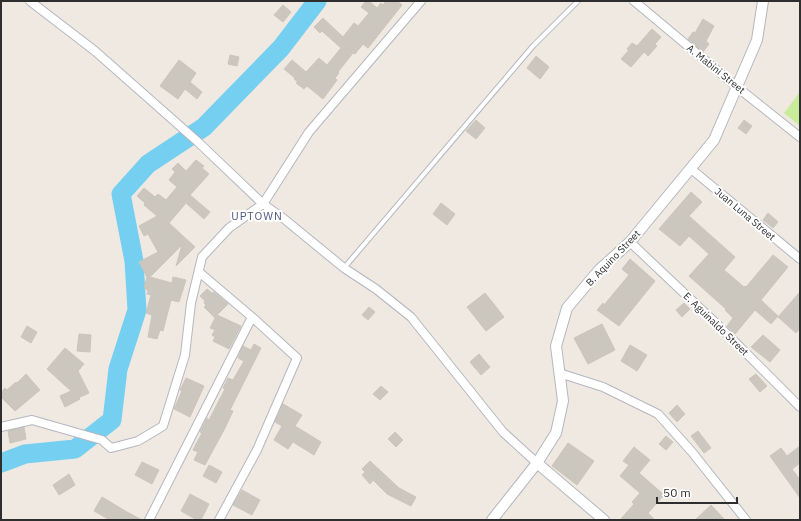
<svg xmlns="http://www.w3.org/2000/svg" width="801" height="521" viewBox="0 0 801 521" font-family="'IBM Plex Sans',sans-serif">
	<rect width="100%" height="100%" fill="#efe9e1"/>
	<!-- pitch -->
	<path fill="#c9ec9a" d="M 800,92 L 800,126 L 784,113 Z"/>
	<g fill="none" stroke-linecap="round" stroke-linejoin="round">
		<!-- river -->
		<path stroke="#75cff0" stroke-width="19" d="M 1,463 L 25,454 L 75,449 L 112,420 L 118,369 L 137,310 L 134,261 L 121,194 L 148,164 L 204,127 L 281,48 L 317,1"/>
	</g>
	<!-- building -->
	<path fill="#cbc7bf" stroke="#cbc5ba" d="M 366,1 L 369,1 L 377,8 L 381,3 L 383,5 L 386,1 L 397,1 L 402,5 L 368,48 L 363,44 L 355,54 L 353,53 L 338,72 L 339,73 L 335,78 L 337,80 L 323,99 L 307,86 L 304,89 L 296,83 L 298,82 L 294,79 L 295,78 L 284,69 L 292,60 L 306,72 L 319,58 L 327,65 L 341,48 L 322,31 L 320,33 L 314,27 L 323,18 L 343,37 L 354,23 L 358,26 L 369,13 L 361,7 Z
		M 283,5 L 291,12 L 283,22 L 274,15 Z
		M 703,19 L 714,26 L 706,41 L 709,44 L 703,52 L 688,39 L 693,32 L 695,33 Z
		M 652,29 L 661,37 L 655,44 L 657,46 L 648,56 L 644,52 L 631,67 L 621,59 L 629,50 L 627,49 L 632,43 L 637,46 Z
		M 230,55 L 239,57 L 237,66 L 228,64 Z
		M 536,56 L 549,67 L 540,79 L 527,68 Z
		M 179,60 L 196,73 L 190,82 L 202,92 L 197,99 L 185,89 L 178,99 L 160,86 Z
		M 476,120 L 485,128 L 476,139 L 466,131 Z
		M 744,120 L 752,126 L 746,134 L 738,128 Z
		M 196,160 L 204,166 L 202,168 L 209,174 L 190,195 L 210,212 L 204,219 L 186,203 L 169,223 L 195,247 L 176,266 L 182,245 L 150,277 L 172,283 L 173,277 L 186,280 L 179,302 L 171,300 L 163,331 L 160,330 L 157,339 L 148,337 L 152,315 L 146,313 L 151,295 L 147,294 L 148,290 L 144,288 L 147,277 L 139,262 L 158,252 L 148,234 L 144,236 L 139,226 L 157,216 L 144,205 L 145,203 L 137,196 L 144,188 L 155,197 L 158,194 L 166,200 L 177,187 L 169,180 L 175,172 L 172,169 L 178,163 L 186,171 Z
		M 691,192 L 702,202 L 689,216 L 735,257 L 724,270 L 744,287 L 745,286 L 746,287 L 773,255 L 788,267 L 761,300 L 778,316 L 771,324 L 755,310 L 735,334 L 727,326 L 733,318 L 725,310 L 726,309 L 689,276 L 709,254 L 689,236 L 680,246 L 659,229 Z
		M 441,203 L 455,214 L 447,225 L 433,214 Z
		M 768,213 L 778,222 L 773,228 L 763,220 Z
		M 630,259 L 655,281 L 619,326 L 597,310 L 603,303 L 604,305 L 629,275 L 622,269 Z
		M 207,289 L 212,293 L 214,292 L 228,304 L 217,315 L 241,326 L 229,349 L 213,341 L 215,337 L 212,335 L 215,330 L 210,328 L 215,318 L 204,307 L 206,305 L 204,303 L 205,301 L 200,296 Z
		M 800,292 L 800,328 L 796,333 L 778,317 Z
		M 485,293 L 504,317 L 486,331 L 467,307 Z
		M 684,303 L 690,309 L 682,317 L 676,310 Z
		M 369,307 L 375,312 L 368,320 L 362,315 Z
		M 602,324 L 615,350 L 588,364 L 574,338 Z
		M 27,326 L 37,332 L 31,343 L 21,337 Z
		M 79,334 L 91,335 L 90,352 L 77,351 Z
		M 763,335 L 780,350 L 770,362 L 751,347 Z
		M 254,344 L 261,348 L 230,410 L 233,411 L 225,428 L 205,465 L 194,460 L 198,452 L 193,450 L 202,433 L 200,432 L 207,418 L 209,420 L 225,389 L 223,388 L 228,378 L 233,380 L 244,361 L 238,358 L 243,346 L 251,350 Z
		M 630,345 L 647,355 L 637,371 L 621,361 Z
		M 65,348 L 84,364 L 78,371 L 89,393 L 78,398 L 80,399 L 65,407 L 60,396 L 71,391 L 47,369 Z
		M 479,354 L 490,367 L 481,375 L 470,362 Z
		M 26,374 L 40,390 L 15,411 L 1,397 L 1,393 L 5,388 L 7,390 L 16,382 L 17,383 Z
		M 756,374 L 767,386 L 760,392 L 749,379 Z
		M 186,378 L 204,386 L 190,417 L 174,409 L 182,391 L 180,390 Z
		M 381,386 L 388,392 L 380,400 L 373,394 Z
		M 283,404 L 302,415 L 295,426 L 321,442 L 314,455 L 293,442 L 288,449 L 274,440 L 282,426 L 275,422 Z
		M 677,405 L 685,414 L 677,422 L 669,413 Z
		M 24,427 L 26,439 L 10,443 L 8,431 Z
		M 698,431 L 711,448 L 704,453 L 691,436 Z
		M 395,432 L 403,440 L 396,447 L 388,439 Z
		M 666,436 L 673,442 L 666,450 L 659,444 Z
		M 568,443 L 594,461 L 577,485 L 552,466 Z
		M 800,446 L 800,463 L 792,469 L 800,480 L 800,498 L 770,456 L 781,448 L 787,456 Z
		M 634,447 L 650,460 L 639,473 L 664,495 L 648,513 L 655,520 L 620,520 L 634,504 L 632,502 L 640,493 L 620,476 L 629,465 L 623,461 Z
		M 370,461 L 399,488 L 416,497 L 411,506 L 387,494 L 373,480 L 370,484 L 362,475 L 365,472 L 362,469 Z
		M 142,462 L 159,470 L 152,484 L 135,475 Z
		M 209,465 L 222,472 L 216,483 L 203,476 Z
		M 69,474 L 75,485 L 59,495 L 53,485 Z
		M 242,490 L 260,500 L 252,515 L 233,505 Z
		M 190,494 L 209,504 L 201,520 L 197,520 L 181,511 Z
		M 102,497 L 127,512 L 142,520 L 110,520 L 94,511 Z
		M 711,505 L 725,520 L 695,520 Z"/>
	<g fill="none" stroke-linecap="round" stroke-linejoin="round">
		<!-- service casing -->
		<g stroke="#b4b7c1" stroke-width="6">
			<path id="service" d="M 344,268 L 533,46 L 578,1"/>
		</g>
		<!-- minor casing -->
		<g stroke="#b4b7c1" stroke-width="10">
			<path id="minor" d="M 30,1 L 95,51 L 198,142 L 263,204 L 283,218 L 344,268 L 376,289 L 411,317 L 503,432 L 537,463
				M 634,1 L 737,87 L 800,137
				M 690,168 L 800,259
				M 630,242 L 722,329 L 800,407
				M 199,272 L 252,317 L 297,358 L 257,450 L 219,520
				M 559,373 L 603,387 L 658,414 L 692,452 L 746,520
				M 1,427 L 32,420 L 102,440 L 111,448 L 138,441 L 163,426 L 185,355 L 191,303 L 202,257 L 229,228 L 263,204 L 309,132 L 421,1
				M 149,520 L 252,317"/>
		</g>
		<!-- tertiary casing -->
		<g stroke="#b4b7c1" stroke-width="12">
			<path id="tertiary" d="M 537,463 L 604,520
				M 492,520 L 537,463 L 556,433 L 563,401 L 556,346 L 567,308 L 599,270 L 630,242 L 714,140 L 757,40 L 763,1"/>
		</g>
		<!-- service -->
		<use href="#service" stroke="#fff" stroke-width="4"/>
		<!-- minor -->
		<use href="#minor" stroke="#fff" stroke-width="8"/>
		<!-- tertiary -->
		<use href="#tertiary" stroke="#fff" stroke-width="10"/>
	</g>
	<g text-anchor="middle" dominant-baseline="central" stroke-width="4" stroke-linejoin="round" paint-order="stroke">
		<!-- street labels -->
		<g font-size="10" fill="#2e2e2e" stroke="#fff">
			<text transform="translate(716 69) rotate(39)">A. Mabini Street</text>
			<text transform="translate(745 214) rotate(40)">Juan Luna Street</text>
			<text transform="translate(613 258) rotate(-46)">B. Aquino Street</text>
			<text transform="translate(716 324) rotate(44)">E. Aguinaldo Street</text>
		</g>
		<!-- neighbourhood labels -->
		<g font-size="11" letter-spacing="1" fill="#4d5680" stroke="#fff">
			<text x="257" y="216">UPTOWN</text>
		</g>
	</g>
	<!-- border -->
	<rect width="801" height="521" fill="none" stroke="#2e2e2e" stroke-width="4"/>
	<!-- scale -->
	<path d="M657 497v6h80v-6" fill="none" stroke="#2e2e2e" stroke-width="2"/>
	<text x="663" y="497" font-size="12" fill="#2e2e2e" stroke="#ffffff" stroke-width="3" paint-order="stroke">50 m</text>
</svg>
